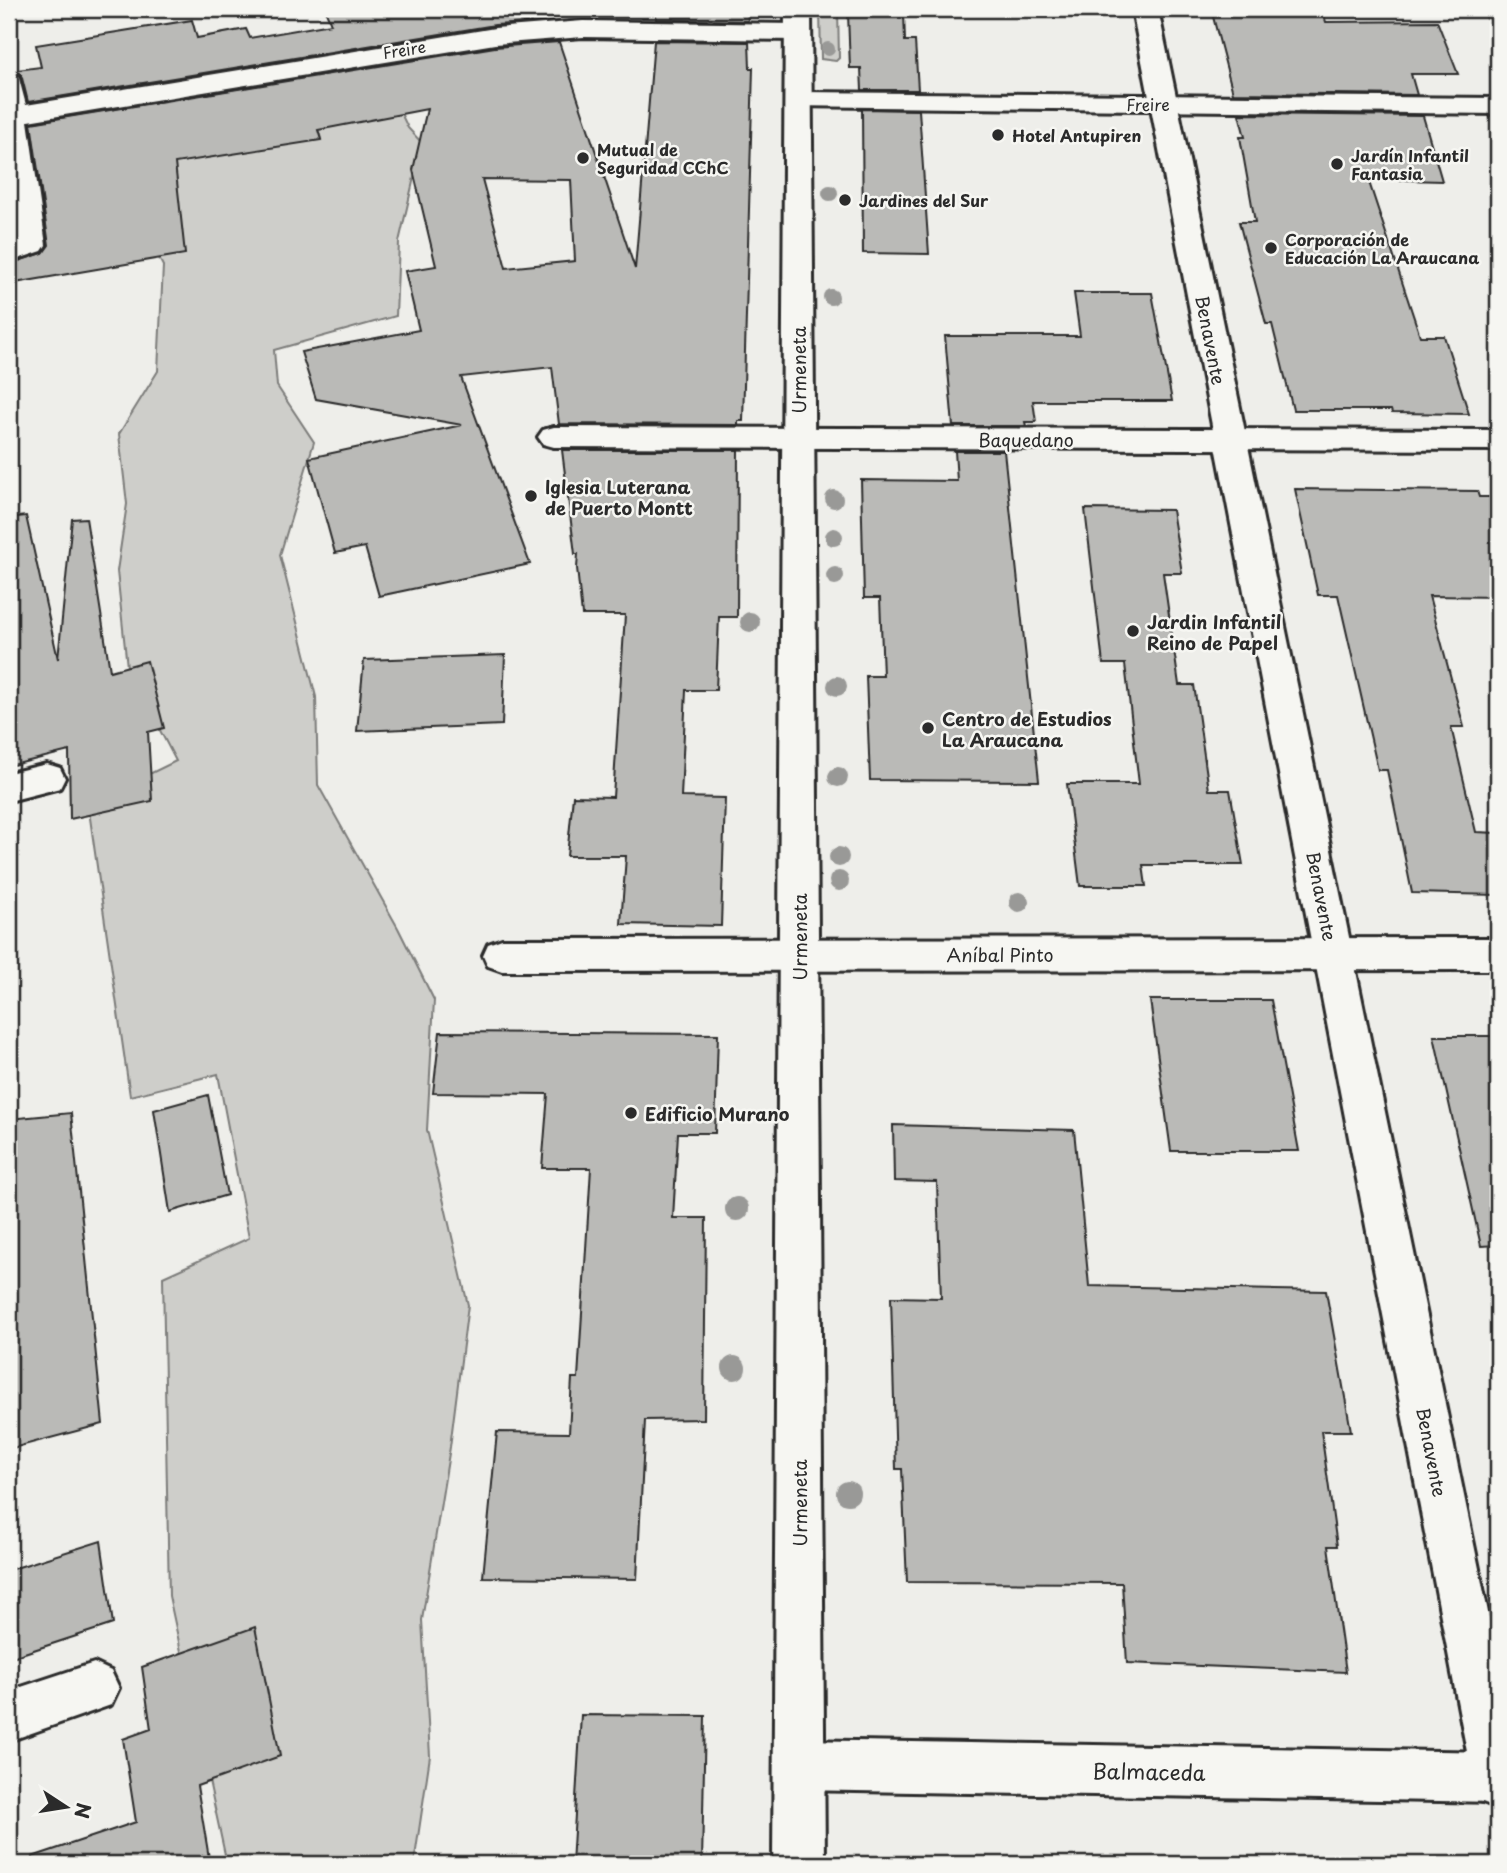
<svg xmlns="http://www.w3.org/2000/svg" width="1507" height="1873" viewBox="0 0 1507 1873" font-family="'Playpen Sans',sans-serif">
	<rect width="100%" height="100%" fill="#eeeeea"/>
	<filter id="ink" filterUnits="userSpaceOnUse"><feTurbulence type="fractalNoise" baseFrequency=".0143" numOctaves="2"/><feDisplacementMap in="SourceGraphic" scale="14" xChannelSelector="R" yChannelSelector="G"/><feConvolveMatrix kernelMatrix="1 2 1 2 8 2 1 2 1" color-interpolation-filters="sRGB"/></filter>
	<g filter="url(#ink)">
		<!-- green -->
		<path fill="#cececa" stroke="#7c7c7a" stroke-width="2" d="M 820,9 L 838,9 L 839,58 L 836,61 L 821,59 Z
			M 384,78 L 408,128 L 422,143 L 399,242 L 396,316 L 274,350 L 277,386 L 314,442 L 280,555 L 316,697 L 318,785 L 398,928 L 434,1000 L 427,1130 L 468,1305 L 450,1447 L 422,1620 L 430,1756 L 414,1864 L 227,1864 L 169,1596 L 163,1277 L 249,1238 L 218,1074 L 130,1096 L 88,804 L 176,761 L 127,667 L 117,571 L 127,504 L 119,434 L 158,371 L 163,266 L 142,226 L 133,169 L 321,139 L 308,92 Z"/>
		<!-- building -->
		<path fill="#babab7" stroke="#2b2b2b" stroke-width="2" fill-rule="evenodd" d="M 325,9 L 548,9 L 553,21 L 495,25 L 28,102 L 21,74 L 9,71 L 41,67 L 36,45 L 192,20 L 197,38 L 246,29 L 250,38 L 331,24 Z
			M 656,9 L 747,9 L 748,21 L 656,19 Z
			M 1211,9 L 1322,9 L 1326,22 L 1437,21 L 1458,74 L 1411,74 L 1417,95 L 1233,93 Z
			M 848,13 L 904,13 L 905,41 L 915,41 L 918,90 L 862,90 L 861,68 L 850,68 Z
			M 654,41 L 749,42 L 750,68 L 753,68 L 743,421 L 738,421 L 738,425 L 559,424 L 552,367 L 461,377 L 530,564 L 379,596 L 365,547 L 335,553 L 309,458 L 462,425 L 316,399 L 301,352 L 419,330 L 405,271 L 436,266 L 413,170 L 427,109 L 318,130 L 321,140 L 175,163 L 185,254 L 9,284 L 9,264 L 43,253 L 49,245 L 31,123 L 495,47 L 559,42 L 635,269 ZM 482,179 L 571,180 L 575,261 L 506,268 Z
			M 862,109 L 919,110 L 929,254 L 863,253 Z
			M 1239,114 L 1423,116 L 1442,181 L 1368,179 L 1420,336 L 1444,336 L 1469,414 L 1392,413 L 1391,410 L 1293,410 L 1272,324 L 1266,324 L 1239,222 L 1255,222 L 1240,137 L 1245,137 Z
			M 1074,293 L 1152,293 L 1172,401 L 1033,401 L 1036,422 L 1025,422 L 1026,426 L 953,426 L 945,336 L 1080,336 Z
			M 562,450 L 738,450 L 737,617 L 719,617 L 716,690 L 686,690 L 681,797 L 725,798 L 721,926 L 621,924 L 626,856 L 567,856 L 573,796 L 613,797 L 625,615 L 582,615 L 577,568 L 578,554 L 575,554 Z
			M 955,451 L 1004,451 L 1039,781 L 870,780 L 866,676 L 883,676 L 880,598 L 864,598 L 861,480 L 957,481 Z
			M 1295,489 L 1477,491 L 1479,497 L 1498,497 L 1498,597 L 1429,596 L 1464,727 L 1451,727 L 1476,832 L 1498,833 L 1498,895 L 1412,893 L 1387,770 L 1378,770 L 1338,595 L 1318,595 Z
			M 1085,509 L 1172,510 L 1182,573 L 1163,573 L 1179,685 L 1194,685 L 1209,790 L 1230,790 L 1243,865 L 1143,865 L 1146,886 L 1080,886 L 1067,784 L 1139,784 L 1125,664 L 1103,664 Z
			M 26,516 L 58,659 L 72,519 L 86,518 L 110,671 L 147,661 L 164,728 L 148,732 L 152,801 L 70,819 L 69,751 L 9,766 L 9,518 Z
			M 505,655 L 502,725 L 357,731 L 364,660 Z
			M 1150,1000 L 1271,1000 L 1299,1151 L 1171,1151 Z
			M 440,1032 L 718,1034 L 715,1133 L 678,1133 L 673,1218 L 706,1218 L 704,1419 L 645,1420 L 637,1579 L 483,1577 L 497,1432 L 569,1433 L 572,1378 L 578,1378 L 591,1168 L 542,1168 L 548,1094 L 433,1093 Z
			M 1434,1036 L 1498,1036 L 1498,1245 L 1481,1246 Z
			M 208,1095 L 227,1195 L 170,1212 L 154,1110 Z
			M 71,1113 L 103,1424 L 9,1449 L 9,1119 Z
			M 893,1125 L 1074,1130 L 1089,1286 L 1326,1291 L 1351,1431 L 1321,1431 L 1337,1546 L 1328,1546 L 1346,1672 L 1127,1663 L 1122,1583 L 907,1582 L 902,1469 L 896,1469 L 891,1297 L 941,1298 L 937,1182 L 894,1181 Z
			M 101,1541 L 113,1624 L 9,1658 L 9,1570 Z
			M 255,1627 L 280,1756 L 197,1786 L 210,1864 L 33,1864 L 32,1857 L 136,1822 L 123,1739 L 151,1729 L 142,1667 Z
			M 581,1715 L 705,1716 L 702,1864 L 572,1864 Z"/>
		<g fill="none" stroke-linecap="round" stroke-linejoin="round">
			<!-- minor casing -->
			<g stroke="#2b2b2b" stroke-width="6">
				<path id="minor" d="M 1485,9 L 1498,9 L 1498,20 L 1489,18 Z
					M 583,21 L 798,24 L 807,27 L 811,32 L 807,37 L 798,40 L 583,37 L 495,44 L 28,121 L 46,245 L 42,251 L 9,262 L 9,243 L 18,239 L 9,173 L 9,73 L 18,75 L 26,105 L 495,28 Z
					M 798,92 L 1498,98 L 1498,114 L 789,106 L 785,100 L 789,94 Z
					M 554,427 L 1498,430 L 1498,450 L 554,447 L 543,444 L 538,437 L 543,430 Z
					M 47,764 L 60,768 L 65,778 L 60,788 L 9,801 L 9,773 Z
					M 1498,938 L 1498,970 L 502,971 L 488,966 L 483,955 L 488,944 L 502,939 Z
					M 94,1663 L 111,1671 L 119,1688 L 111,1705 L 9,1741 L 9,1691 Z
					M 799,1740 L 1498,1752 L 1498,1802 L 799,1790 L 781,1783 L 774,1765 L 781,1747 Z"/>
			</g>
			<!-- major casing -->
			<g stroke="#2b2b2b" stroke-width="6">
				<path id="major" d="M 785,9 L 811,9 L 825,1864 L 773,1864 Z
					M 1132,9 L 1158,9 L 1498,1661 L 1498,1808 L 1480,1801 L 1473,1783 Z"/>
			</g>
			<!-- minor -->
			<use href="#minor" fill="#f6f6f2" fill-rule="evenodd"/>
			<!-- major -->
			<use href="#major" fill="#f6f6f2" fill-rule="evenodd"/>
		</g>
		<!-- trees -->
		<g fill="#999997">
			<circle cx="828" cy="49" r="7"/>
			<circle cx="830" cy="193" r="8"/>
			<circle cx="831" cy="297" r="8"/>
			<circle cx="834" cy="499" r="9"/>
			<circle cx="834" cy="537" r="9"/>
			<circle cx="835" cy="576" r="9"/>
			<circle cx="750" cy="622" r="10"/>
			<circle cx="837" cy="686" r="10"/>
			<circle cx="838" cy="777" r="10"/>
			<circle cx="839" cy="857" r="10"/>
			<circle cx="839" cy="881" r="10"/>
			<circle cx="1019" cy="902" r="10"/>
			<circle cx="737" cy="1209" r="12"/>
			<circle cx="734" cy="1368" r="12"/>
			<circle cx="848" cy="1493" r="12"/>
		</g>
	</g>
	<!-- markers -->
	<g fill="#2b2b2b" stroke="#f6f6f2" stroke-width="2.5">
		<circle cx="998" cy="135" r="7"/>
		<circle cx="583" cy="158" r="7"/>
		<circle cx="1337" cy="164" r="7"/>
		<circle cx="845" cy="200" r="7"/>
		<circle cx="1271" cy="248" r="7"/>
		<circle cx="531" cy="496" r="7"/>
		<circle cx="1133" cy="631" r="7"/>
		<circle cx="928" cy="728" r="7"/>
		<circle cx="631" cy="1113" r="7"/>
	</g>
	<g text-anchor="middle" dominant-baseline="central" stroke-width="5" stroke-linejoin="round" paint-order="stroke">
		<!-- far-street labels -->
		<g font-size="16" fill="#2b2b2b" stroke="#f6f6f2">
			<text transform="translate(404 49) rotate(-9)">Freire</text>
			<text x="1148" y="104">Freire</text>
		</g>
		<!-- far-poi labels -->
		<g font-size="16" font-weight="bold" fill="#2b2b2b" stroke="#f6f6f2" text-anchor="start">
			<text x="1012" y="135">Hotel Antupiren</text>
			<text x="597" y="149">Mutual de<tspan x="597" dy="18">Seguridad CChC</tspan></text>
			<text x="1351" y="155">Jardín Infantil<tspan x="1351" dy="18">Fantasia</tspan></text>
			<text x="859" y="200">Jardines del Sur</text>
			<text x="1285" y="239">Corporación de<tspan x="1285" dy="18">Educación La Araucana</tspan></text>
		</g>
		<!-- street labels -->
		<g font-size="18" fill="#2b2b2b" stroke="#f6f6f2">
			<text transform="translate(1211 340) rotate(79)">Benavente</text>
			<text transform="translate(798 370) rotate(-90)">Urmeneta</text>
			<text x="1026" y="439">Baquedano</text>
			<text transform="translate(1322 896) rotate(79)">Benavente</text>
			<text transform="translate(799 937) rotate(-90)">Urmeneta</text>
			<text x="1000" y="954">Aníbal Pinto</text>
			<text transform="translate(1432 1452) rotate(79)">Benavente</text>
			<text transform="translate(799 1503) rotate(-90)">Urmeneta</text>
		</g>
		<!-- poi labels -->
		<g font-size="18" font-weight="bold" fill="#2b2b2b" stroke="#f6f6f2" text-anchor="start">
			<text x="545" y="486">Iglesia Luterana<tspan x="545" dy="21">de Puerto Montt</tspan></text>
			<text x="1147" y="621">Jardin Infantil<tspan x="1147" dy="21">Reino de Papel</tspan></text>
			<text x="942" y="718">Centro de Estudios<tspan x="942" dy="21">La Araucana</tspan></text>
			<text x="645" y="1113">Edificio Murano</text>
		</g>
		<!-- near-street labels -->
		<g font-size="21" fill="#2b2b2b" stroke="#f6f6f2">
			<text transform="translate(1149 1771) rotate(1)">Balmaceda</text>
		</g>
	</g>
	<!-- margin -->
	<rect width="1507" height="1873" fill="none" stroke="#f6f6f2" stroke-width="35"/>
	<rect x="18" y="18" width="1472" height="1838" fill="none" stroke="#2b2b2b" stroke-width="2.5" filter="url(#ink)"/>
	<!-- north arrow -->
	<g transform="translate(66 1807) rotate(102)" stroke="#f6f6f2" stroke-width="5" paint-order="stroke">
	<path d="M0-5L12 26L0 18L-12 26Z" fill="#2b2b2b"/>
	<text y="-10" font-size="19" font-weight="bold" text-anchor="middle" fill="#2b2b2b">N</text>
	</g>
</svg>
